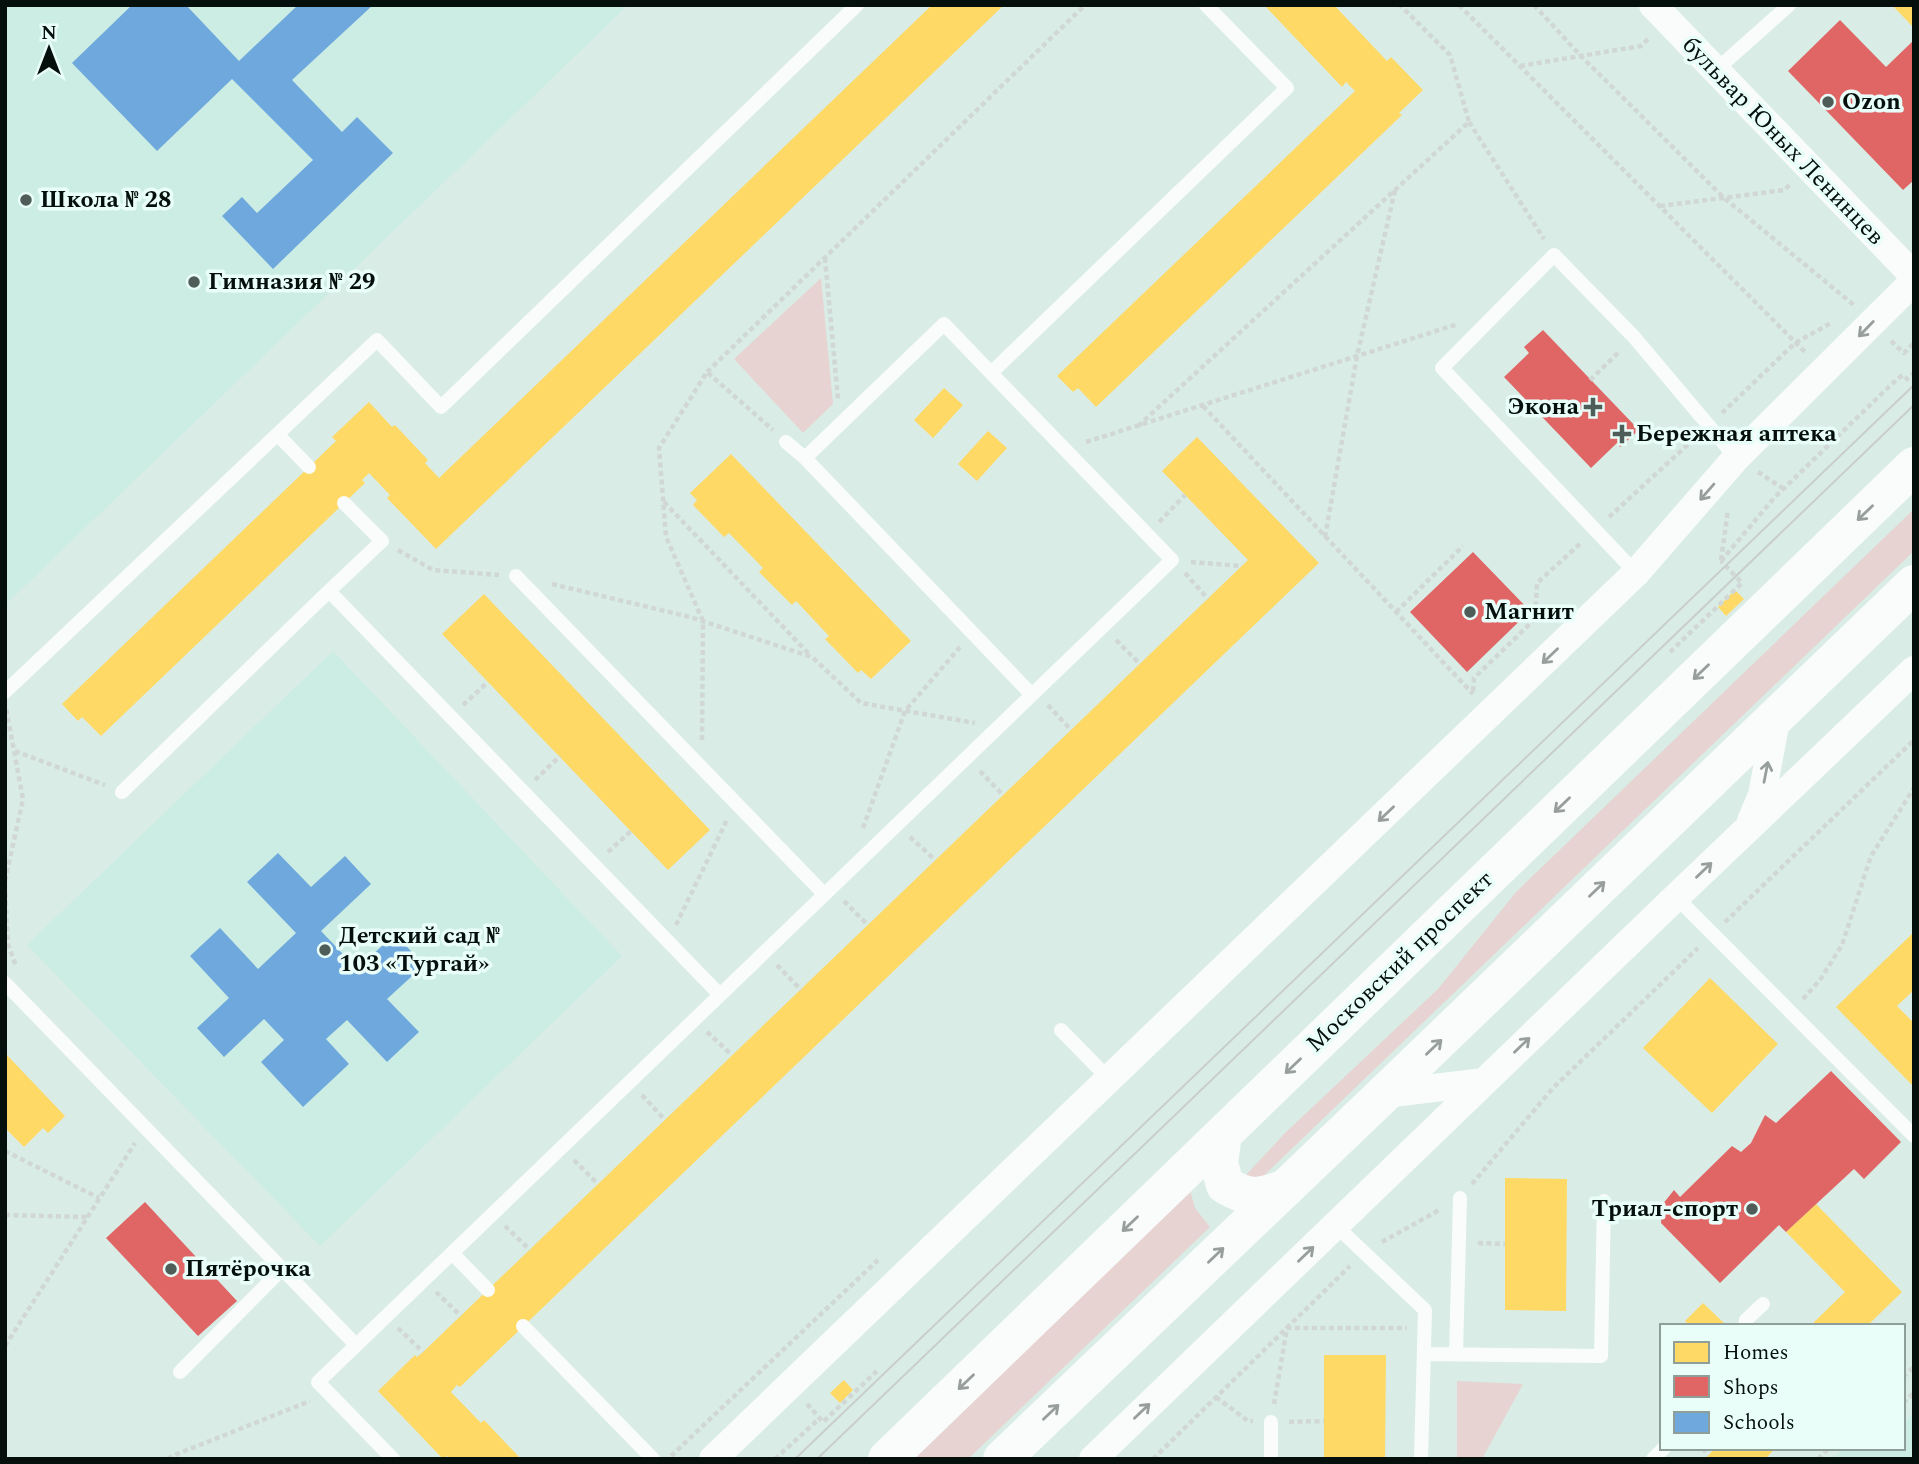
<svg xmlns="http://www.w3.org/2000/svg" width="1919" height="1464" viewBox="0 0 1919 1464" font-family="Spectral,serif">
	<rect width="100%" height="100%" fill="#d9ece6"/>
	<!-- built -->
	<path fill="#ccede3" d="M 5,5 L 622,5 L 625,8 L 5,605 Z
		M 333,651 L 622,956 L 320,1246 L 27,945 Z
		M 1914,1413 L 1914,1459 L 1833,1459 L 1844,1448 L 1903,1448 L 1903,1423 Z"/>
	<!-- green -->
	<path fill="#e7d4d2" d="M 821,278 L 833,404 L 803,433 L 734,359 Z
		M 1914,509 L 1914,551 L 1253,1186 L 1245,1176 L 1285,1133 L 1438,989 L 1516,892 Z
		M 1190,1190 L 1195,1208 L 1210,1227 L 968,1459 L 908,1459 Z
		M 1457,1381 L 1523,1384 L 1482,1459 L 1457,1459 Z"/>
	<!-- homes -->
	<path fill="#ffd966" d="M 932,5 L 1004,5 L 436,549 L 387,498 L 390,495 L 369,473 L 362,480 L 365,483 L 101,736 L 82,717 L 78,721 L 62,704 L 336,441 L 332,437 L 369,402 L 392,427 L 395,425 L 428,460 L 425,463 L 439,478 Z
		M 1264,5 L 1334,5 L 1387,61 L 1391,57 L 1423,90 L 1399,113 L 1402,115 L 1096,407 L 1078,388 L 1073,392 L 1057,376 L 1355,91 L 1346,82 L 1342,87 Z
		M 1892,5 L 1914,5 L 1914,28 Z
		M 944,388 L 963,405 L 933,438 L 914,420 Z
		M 988,431 L 1007,448 L 977,481 L 958,464 Z
		M 1197,437 L 1319,563 L 460,1387 L 457,1385 L 451,1392 L 481,1423 L 484,1420 L 521,1459 L 450,1459 L 447,1456 L 443,1459 L 378,1391 L 415,1355 L 417,1357 L 423,1352 L 1248,560 L 1162,471 Z
		M 731,454 L 911,641 L 871,679 L 861,670 L 858,673 L 825,639 L 829,636 L 796,601 L 792,605 L 759,572 L 763,568 L 729,533 L 724,537 L 693,505 L 697,500 L 690,493 Z
		M 1735,590 L 1744,599 L 1726,616 L 1718,607 Z
		M 484,594 L 710,830 L 668,870 L 442,634 Z
		M 1914,932 L 1914,990 L 1897,1006 L 1914,1023 L 1914,1087 L 1836,1007 Z
		M 1710,978 L 1778,1044 L 1712,1113 L 1643,1048 Z
		M 5,1053 L 65,1116 L 48,1133 L 43,1128 L 24,1147 L 5,1128 Z
		M 1505,1178 L 1567,1179 L 1566,1311 L 1505,1310 Z
		M 1816,1204 L 1902,1292 L 1867,1326 L 1810,1326 L 1845,1292 L 1786,1232 Z
		M 1703,1303 L 1727,1326 L 1690,1326 L 1685,1321 Z
		M 1324,1355 L 1386,1355 L 1385,1459 L 1324,1459 Z
		M 844,1380 L 853,1390 L 840,1403 L 830,1393 Z
		M 1715,1448 L 1776,1448 L 1765,1459 L 1705,1459 Z"/>
	<!-- shops -->
	<path fill="#e06666" d="M 1840,20 L 1886,67 L 1914,40 L 1914,180 L 1903,190 L 1788,71 Z
		M 1543,330 L 1639,430 L 1620,447 L 1617,443 L 1591,468 L 1504,377 L 1529,353 L 1524,347 Z
		M 1473,552 L 1530,611 L 1467,672 L 1410,612 Z
		M 1831,1071 L 1901,1142 L 1864,1179 L 1854,1169 L 1786,1232 L 1779,1225 L 1720,1283 L 1661,1223 L 1662,1205 L 1674,1190 L 1680,1197 L 1732,1146 L 1741,1152 L 1751,1143 L 1765,1115 L 1776,1123 Z
		M 145,1202 L 237,1301 L 198,1336 L 106,1238 Z"/>
	<!-- schools -->
	<path fill="#6fa8dc" d="M 132,5 L 186,5 L 239,61 L 298,5 L 373,5 L 292,80 L 342,132 L 357,117 L 393,153 L 273,269 L 222,216 L 242,197 L 257,213 L 313,160 L 232,79 L 157,151 L 72,63 Z
		M 278,853 L 311,887 L 345,856 L 371,884 L 321,931 L 357,969 L 395,934 L 424,965 L 387,999 L 419,1032 L 387,1062 L 347,1020 L 326,1039 L 349,1064 L 303,1107 L 261,1062 L 284,1040 L 264,1019 L 224,1057 L 197,1028 L 229,998 L 190,956 L 220,928 L 258,969 L 296,933 L 247,882 Z"/>
	<g fill="none" stroke-linecap="round" stroke-linejoin="round">
		<!-- path -->
		<path stroke="#d0d7d5" stroke-width="4.5" stroke-dasharray="5 3.5" stroke-linecap="butt" d="M 1459,5 L 1807,354
			M 1534,5 L 1581,56 L 1723,197 L 1855,306
			M 1520,66 L 1641,46 L 1649,38
			M 1469,122 L 1544,239
			M 1660,206 L 1785,190 L 1791,183
			M 825,258 L 838,399
			M 1891,341 L 1904,353 L 1914,343
			M 707,372 L 1085,5
			M 1590,380 L 1620,351
			M 1203,406 L 1473,694
			M 1722,413 L 1795,343 L 1831,323
			M 1138,426 L 1469,122 L 1450,55 L 1400,5
			M 1086,442 L 1458,324
			M 1758,472 L 1784,489
			M 664,502 L 810,655
			M 1609,517 L 1695,438
			M 1159,522 L 1185,495
			M 1325,537 L 1357,356 L 1395,190
			M 398,550 L 433,570 L 499,575
			M 1721,560 L 1728,510
			M 1721,561 L 1774,498 L 1897,379 L 1903,375 L 1907,379 L 1914,373
			M 1191,562 L 1242,566
			M 1185,573 L 1208,599
			M 552,584 L 690,617 L 812,657 L 861,703 L 975,723
			M 1396,612 L 1463,546
			M 1116,640 L 1140,664
			M 1670,652 L 1742,583 L 1721,561
			M 1473,691 L 1474,678 L 1535,619 L 1537,583 L 1582,542
			M 463,705 L 488,682
			M 1048,705 L 1071,730
			M 702,740 L 703,621 L 666,537 L 659,448 L 707,372 L 773,430
			M 15,751 L 105,785
			M 980,771 L 1003,795
			M 535,780 L 560,756
			M 863,828 L 905,711 L 960,647
			M 910,837 L 935,860
			M 608,852 L 631,831
			M 5,881 L 23,799 L 6,708
			M 5,884 L 8,944 L 16,966
			M 844,901 L 868,925
			M 1725,922 L 1914,740
			M 676,925 L 727,820
			M 777,965 L 801,990
			M 1803,999 L 1820,980 L 1842,945 L 1871,856 L 1914,788
			M 707,1032 L 732,1055
			M 642,1095 L 665,1120
			M 5,1151 L 99,1198
			M 574,1160 L 598,1184
			M 1472,1184 L 1553,1088 L 1698,948
			M 5,1215 L 87,1217
			M 505,1226 L 530,1250
			M 1382,1242 L 1441,1209
			M 1478,1243 L 1505,1244
			M 436,1292 L 461,1316
			M 398,1328 L 423,1352
			M 5,1346 L 135,1143
			M 1903,1377 L 1914,1367
			M 1216,1397 L 1248,1421 L 1253,1421
			M 1903,1403 L 1914,1393
			M 807,1404 L 823,1422 L 877,1371
			M 1274,1404 L 1287,1328 L 1407,1328
			M 1289,1422 L 1324,1421
			M 1703,1448 L 1708,1455
			M 671,1456 L 878,1260
			M 168,1459 L 172,1456 L 310,1401
			M 775,1459 L 820,1418
			M 1153,1459 L 1350,1266
			M 1818,1459 L 1829,1448"/>
		<!-- lane -->
		<path stroke="#f9fcfb" stroke-width="14" d="M 1715,71 L 1789,5
			M 278,435 L 309,467
			M 786,442 L 805,458 L 1032,695
			M 805,458 L 944,324 L 991,373
			M 344,503 L 382,541 L 329,591 L 720,995
			M 1636,573 L 1442,368 L 1554,255 L 1634,337 L 1736,458
			M 516,576 L 824,894
			M 5,692 L 377,340 L 441,407 L 857,5
			M 122,792 L 329,591
			M 1676,897 L 1914,1136
			M 5,983 L 356,1345
			M 1061,1030 L 1109,1079
			M 1335,1225 L 1425,1310 L 1421,1459
			M 452,1253 L 488,1290
			M 523,1326 L 653,1459
			M 1745,1326 L 1746,1320 L 1763,1304
			M 1425,1354 L 1601,1356 L 1604,1201
			M 1456,1354 L 1460,1198
			M 180,1372 L 282,1269
			M 393,1459 L 318,1382 L 1172,560 L 991,373 L 1287,88 L 1206,5
			M 1271,1459 L 1271,1422
			M 1653,1459 L 1664,1448"/>
		<!-- street -->
		<path stroke="#f9fcfb" stroke-width="28" d="M 1653,5 L 1914,276
			M 1751,821 L 1762,795 L 1777,715
			M 1384,1094 L 1484,1082
			M 713,1459 L 1636,573 L 1736,458 L 1914,281
			M 1093,1459 L 1676,897 L 1914,670"/>
		<!-- secondary -->
		<path stroke="#f9fcfb" stroke-width="38" d="M 1223,1134 L 1219,1163 L 1225,1185 C 1250,1200 1259,1198 1286,1188
			M 887,1459 L 1914,466
			M 1002,1459 L 1384,1094 L 1914,584"/>
		<!-- tram -->
		<path stroke="#c9cecc" stroke-width="2" d="M 795,1459 L 1914,385
			M 817,1459 L 1914,405"/>
	</g>
	<!-- one-way arrows -->
	<defs><path id="oneway-shaft" d="M-6 0H5M1.5-3L5.5 0L1.5 3" fill="none" stroke-width="1.6" stroke-linecap="round" stroke-linejoin="round" transform="scale(1.75)"/></defs>
	<g stroke="#979e9c">
		<use href="#oneway-shaft" transform="translate(1866 329) rotate(134)"/>
		<use href="#oneway-shaft" transform="translate(1707 492) rotate(131)"/>
		<use href="#oneway-shaft" transform="translate(1865 513) rotate(136)"/>
		<use href="#oneway-shaft" transform="translate(1550 656) rotate(136)"/>
		<use href="#oneway-shaft" transform="translate(1701 672) rotate(136)"/>
		<use href="#oneway-shaft" transform="translate(1766 772) rotate(-79)"/>
		<use href="#oneway-shaft" transform="translate(1562 805) rotate(136)"/>
		<use href="#oneway-shaft" transform="translate(1386 814) rotate(136)"/>
		<use href="#oneway-shaft" transform="translate(1704 870) rotate(-44)"/>
		<use href="#oneway-shaft" transform="translate(1597 889) rotate(-44)"/>
		<use href="#oneway-shaft" transform="translate(1522 1045) rotate(-44)"/>
		<use href="#oneway-shaft" transform="translate(1434 1047) rotate(-44)"/>
		<use href="#oneway-shaft" transform="translate(1293 1066) rotate(136)"/>
		<use href="#oneway-shaft" transform="translate(1130 1224) rotate(136)"/>
		<use href="#oneway-shaft" transform="translate(1306 1254) rotate(-44)"/>
		<use href="#oneway-shaft" transform="translate(1216 1255) rotate(-44)"/>
		<use href="#oneway-shaft" transform="translate(966 1382) rotate(136)"/>
		<use href="#oneway-shaft" transform="translate(1142 1411) rotate(-44)"/>
		<use href="#oneway-shaft" transform="translate(1051 1412) rotate(-44)"/>
	</g>
	<!-- markers -->
	<g fill="#4f5d59" stroke="#e9fef8" stroke-width="2.5">
		<circle cx="1828" cy="102" r="7"/>
		<circle cx="26" cy="200" r="7"/>
		<circle cx="194" cy="282" r="7"/>
		<path d="M1589.5 396.5h7v7h7v7h-7v7h-7v-7h-7v-7h7z"/>
		<path d="M1618.5 423.5h7v7h7v7h-7v7h-7v-7h-7v-7h7z"/>
		<circle cx="1470" cy="612" r="7"/>
		<circle cx="325" cy="950" r="7"/>
		<circle cx="1752" cy="1209" r="7"/>
		<circle cx="171" cy="1269" r="7"/>
	</g>
	<g text-anchor="middle" dominant-baseline="central" stroke-width="7" stroke-linejoin="round" paint-order="stroke">
		<!-- poi labels -->
		<g font-size="24" font-weight="bold" fill="#05100d" stroke="#e9fef8" text-anchor="start">
			<text x="1842" y="102">Ozon</text>
			<text x="40" y="200">Школа № 28</text>
			<text x="208" y="282">Гимназия № 29</text>
			<text x="1579" y="407" text-anchor="end">Экона</text>
			<text x="1636" y="434">Бережная аптека</text>
			<text x="1484" y="612">Магнит</text>
			<text x="339" y="936">Детский сад №<tspan x="339" dy="28">103 «Тургай»</tspan></text>
			<text x="1738" y="1209" text-anchor="end">Триал-спорт</text>
			<text x="185" y="1269">Пятёрочка</text>
		</g>
		<!-- street labels -->
		<g font-size="24" fill="#05100d" stroke="#e9fef8">
			<text transform="translate(1783 141) rotate(46)">бульвар Юных Ленинцев</text>
			<text transform="translate(1400 962) rotate(-44)">Московский проспект</text>
		</g>
	</g>
	<!-- border -->
	<rect width="1919" height="1464" fill="none" stroke="#05100d" stroke-width="14"/>
	<!-- legend -->
	<rect x="1660" y="1324" width="245" height="126" fill="#e9fef8" stroke="#8e9f9a" stroke-width="2"/>
	<rect x="1674" y="1342" width="35" height="21" fill="#ffd966" stroke="#8e9f9a" stroke-width="2"/>
	<text x="1723" y="1359" font-size="21" fill="#05100d">Homes</text>
	<rect x="1674" y="1376" width="35" height="21" fill="#e06666" stroke="#8e9f9a" stroke-width="2"/>
	<text x="1723" y="1394" font-size="21" fill="#05100d">Shops</text>
	<rect x="1674" y="1412" width="35" height="21" fill="#6fa8dc" stroke="#8e9f9a" stroke-width="2"/>
	<text x="1723" y="1429" font-size="21" fill="#05100d">Schools</text>
	<!-- north arrow -->
	<g transform="translate(49 49)" stroke="#e9fef8" stroke-width="5" paint-order="stroke">
	<path d="M0-5L12 26L0 18L-12 26Z" fill="#05100d"/>
	<text y="-10" font-size="19" font-weight="bold" text-anchor="middle" fill="#05100d">N</text>
	</g>
</svg>
